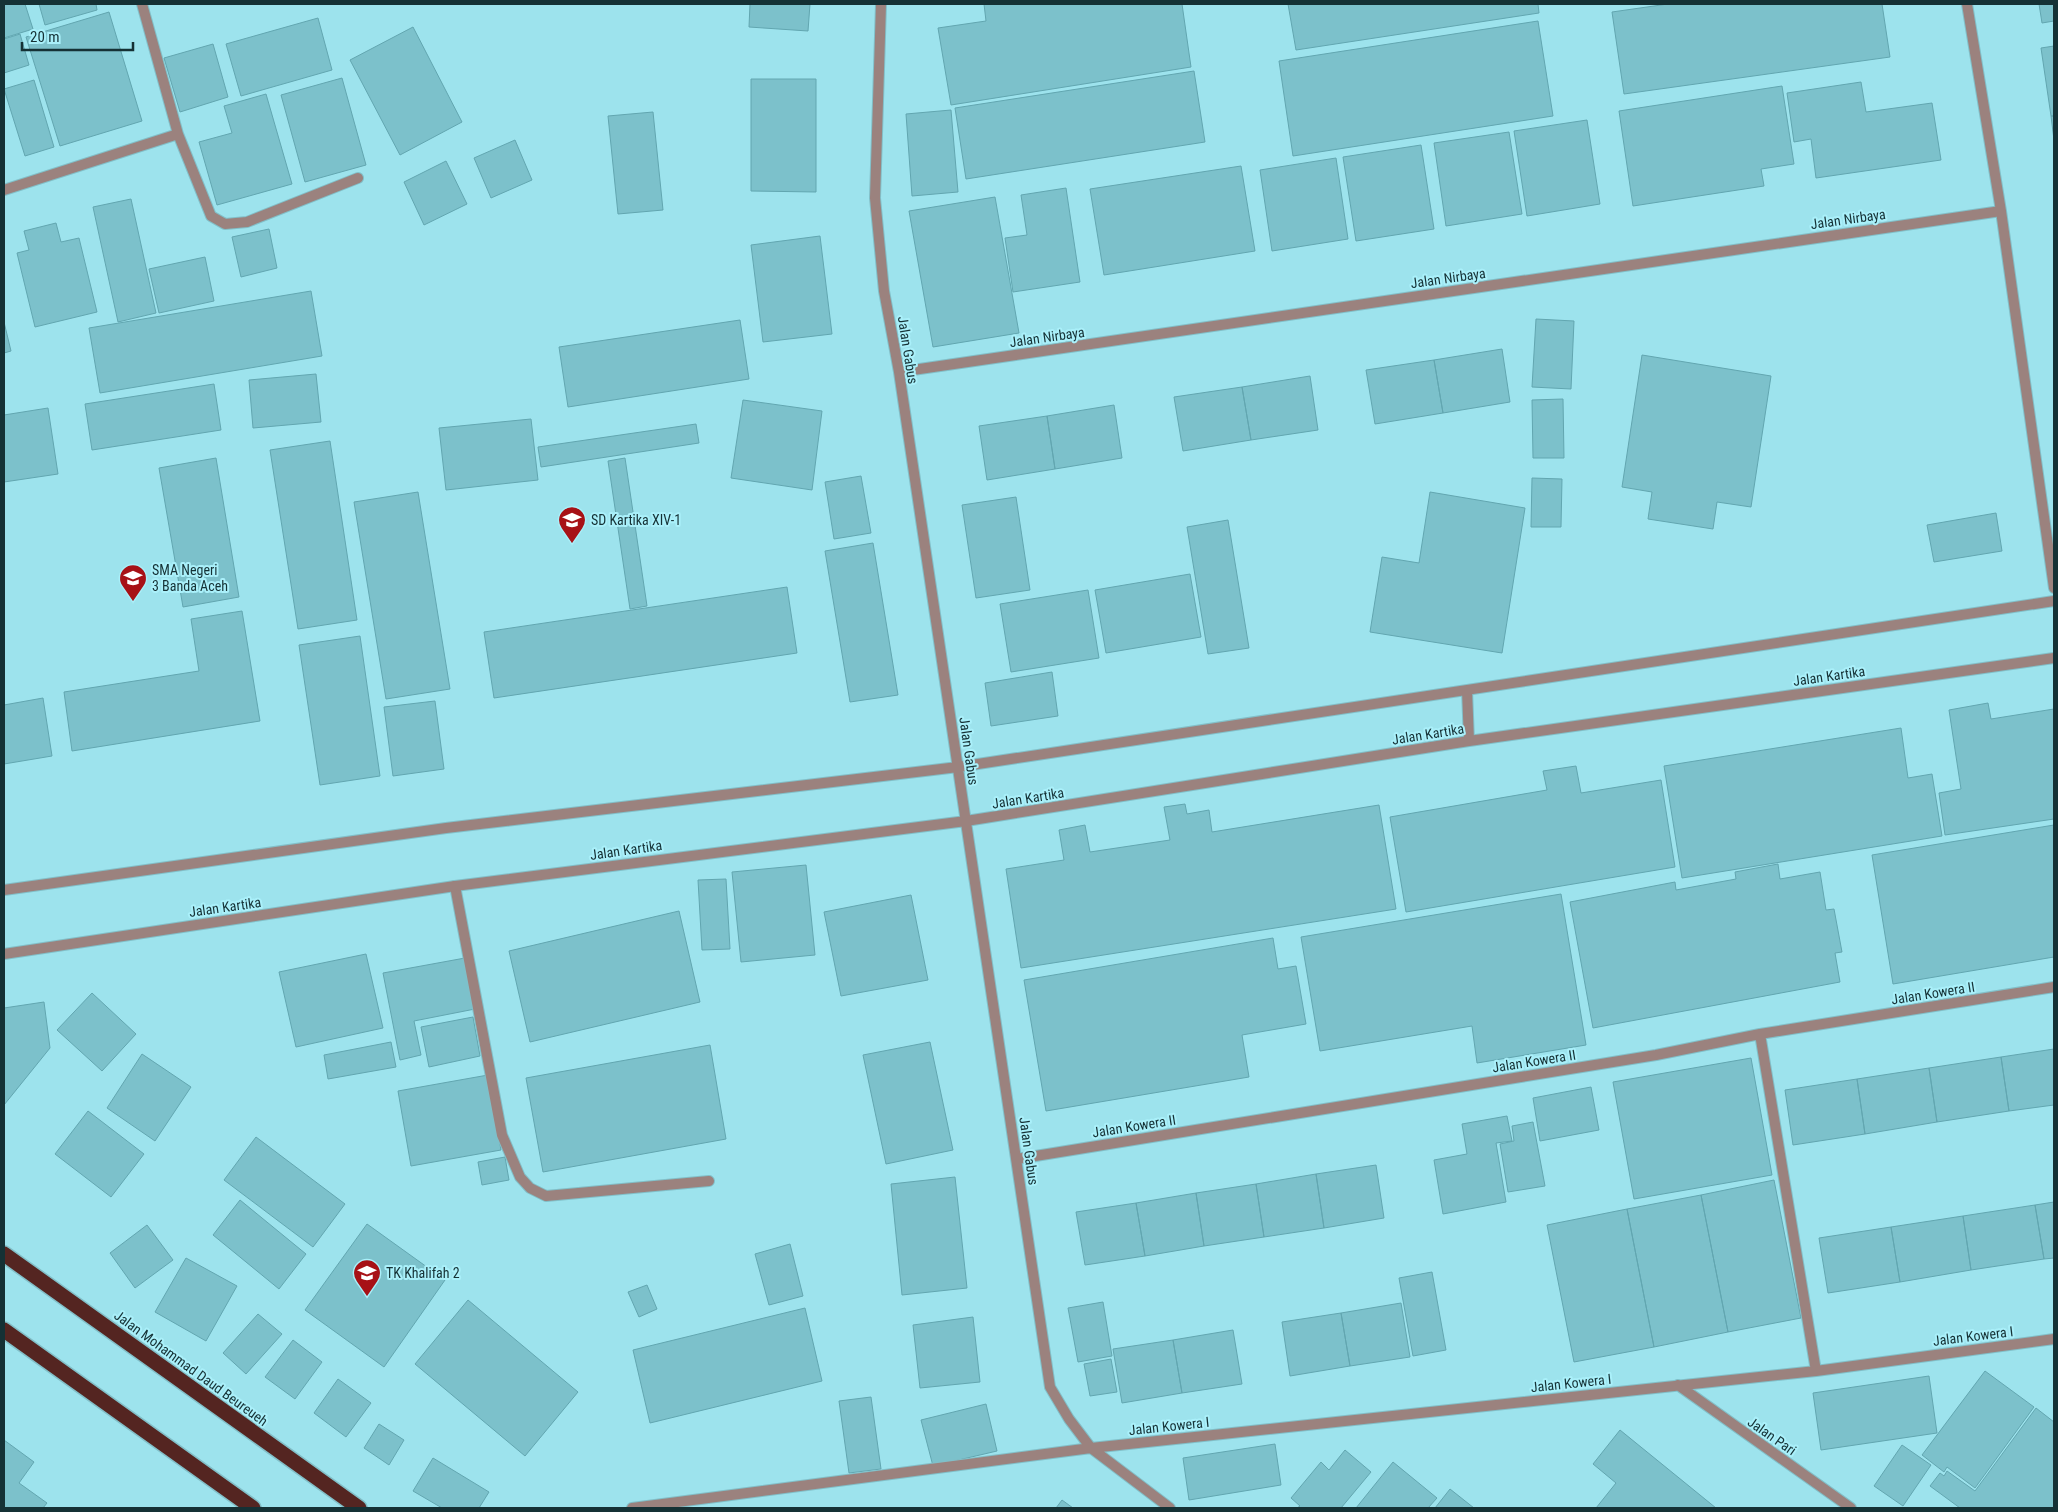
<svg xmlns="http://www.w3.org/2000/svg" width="2058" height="1512" viewBox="0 0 2058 1512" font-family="'Roboto Condensed',sans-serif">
	<rect width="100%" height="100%" fill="#9de3ed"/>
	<!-- building -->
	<path fill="#7cc1cb" stroke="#62a6b0" d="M 4,4 L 25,4 L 33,29 L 4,38 Z
		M 39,4 L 96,4 L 97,10 L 45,25 Z
		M 750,4 L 810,4 L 808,31 L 749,27 Z
		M 984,4 L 1182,4 L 1191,67 L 951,105 L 938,28 L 986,21 Z
		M 1288,4 L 1538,4 L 1539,13 L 1296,50 Z
		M 1668,4 L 1882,4 L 1890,57 L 1624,94 L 1612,12 Z
		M 2039,4 L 2054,4 L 2054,21 L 2042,23 Z
		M 109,12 L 142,121 L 60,146 L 26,37 Z
		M 318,18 L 332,70 L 241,96 L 226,44 Z
		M 1538,21 L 1553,116 L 1293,156 L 1279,61 Z
		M 413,27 L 462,122 L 400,155 L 350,60 Z
		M 20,34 L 29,65 L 4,73 L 4,39 Z
		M 213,44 L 228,97 L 180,112 L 164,58 Z
		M 2054,46 L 2054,116 L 2051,116 L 2041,48 Z
		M 1194,71 L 1205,142 L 966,179 L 955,108 Z
		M 342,78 L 366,165 L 305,182 L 281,95 Z
		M 751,79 L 816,79 L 816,192 L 751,191 Z
		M 34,80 L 54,147 L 25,156 L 4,89 Z
		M 1861,82 L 1866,112 L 1932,103 L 1941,160 L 1816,178 L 1811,139 L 1794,142 L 1787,93 Z
		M 1782,86 L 1794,164 L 1761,169 L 1764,186 L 1633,206 L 1619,111 Z
		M 266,94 L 292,184 L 217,205 L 199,142 L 232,133 L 224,106 Z
		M 951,110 L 958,192 L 912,196 L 906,114 Z
		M 653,112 L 663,210 L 618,214 L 608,116 Z
		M 2051,116 L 2054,116 L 2054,140 Z
		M 1587,120 L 1600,204 L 1527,216 L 1514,131 Z
		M 1509,132 L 1522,214 L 1446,226 L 1434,143 Z
		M 515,140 L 532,180 L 491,198 L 474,158 Z
		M 1421,145 L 1434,229 L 1356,241 L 1343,157 Z
		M 1336,158 L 1348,239 L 1272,251 L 1260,170 Z
		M 446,161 L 467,204 L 424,225 L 404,182 Z
		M 1241,166 L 1255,251 L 1104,275 L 1090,189 Z
		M 1066,188 L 1080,282 L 1013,292 L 1005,238 L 1027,235 L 1021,195 Z
		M 995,197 L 1019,333 L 933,347 L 909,211 Z
		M 131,199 L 156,313 L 118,322 L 93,207 Z
		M 56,223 L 61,242 L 79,238 L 97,312 L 35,327 L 17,253 L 29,250 L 24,231 Z
		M 269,229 L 277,268 L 241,277 L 232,237 Z
		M 820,236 L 832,334 L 763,342 L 751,245 Z
		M 205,257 L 214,301 L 159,313 L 149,269 Z
		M 311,291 L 322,356 L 100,393 L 89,328 Z
		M 1536,319 L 1574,321 L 1571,389 L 1532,387 Z
		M 740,320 L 749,379 L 568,407 L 559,347 Z
		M 4,322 L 11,351 L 4,353 Z
		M 1502,349 L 1510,402 L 1443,413 L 1434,360 Z
		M 1642,355 L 1771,376 L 1751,507 L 1717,502 L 1713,529 L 1648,519 L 1652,492 L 1622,487 Z
		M 1434,360 L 1443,413 L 1375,424 L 1366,370 Z
		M 316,374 L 321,422 L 253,428 L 249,380 Z
		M 1310,376 L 1318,430 L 1251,440 L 1242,387 Z
		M 214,384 L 221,430 L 92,450 L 85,404 Z
		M 1242,387 L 1251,440 L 1183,451 L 1174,397 Z
		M 1563,399 L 1564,458 L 1533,458 L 1532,400 Z
		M 743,400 L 822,411 L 812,490 L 731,478 Z
		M 1114,405 L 1122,458 L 1055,469 L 1047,416 Z
		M 48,408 L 58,474 L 4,482 L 4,415 Z
		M 1047,416 L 1055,469 L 987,480 L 979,426 Z
		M 531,419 L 538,480 L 446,490 L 439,428 Z
		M 696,424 L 699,443 L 541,467 L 538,447 Z
		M 330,441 L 357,620 L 298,629 L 270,450 Z
		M 216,458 L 239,597 L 183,607 L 159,468 Z
		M 625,458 L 647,606 L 630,609 L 608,461 Z
		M 861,476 L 871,533 L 834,539 L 825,482 Z
		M 1532,478 L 1562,479 L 1561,527 L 1531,527 Z
		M 418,492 L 450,689 L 386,699 L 354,502 Z
		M 1430,492 L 1525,508 L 1502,653 L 1370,632 L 1382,557 L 1419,563 Z
		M 1016,497 L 1030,590 L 976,598 L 962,505 Z
		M 1996,513 L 2002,551 L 1934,562 L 1927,525 Z
		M 1228,520 L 1249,648 L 1208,654 L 1187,527 Z
		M 873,543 L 898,695 L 850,702 L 825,551 Z
		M 1190,574 L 1201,637 L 1106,653 L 1095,590 Z
		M 787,587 L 797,653 L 494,698 L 484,632 Z
		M 1088,590 L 1099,658 L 1011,672 L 1000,604 Z
		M 242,611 L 260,721 L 72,751 L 64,692 L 199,671 L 191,619 Z
		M 360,636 L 380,776 L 320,785 L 299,645 Z
		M 1052,672 L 1058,716 L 991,726 L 985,683 Z
		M 43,698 L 52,756 L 4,764 L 4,705 Z
		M 435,701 L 444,769 L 393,776 L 384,707 Z
		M 1988,703 L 1991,719 L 2054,709 L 2054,819 L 1945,835 L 1939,793 L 1961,789 L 1949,710 Z
		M 1901,728 L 1908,778 L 1932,774 L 1942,836 L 1682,878 L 1664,766 Z
		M 1576,766 L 1581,793 L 1661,780 L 1675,867 L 1406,912 L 1390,817 L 1547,790 L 1543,771 Z
		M 1185,804 L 1187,814 L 1209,810 L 1212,832 L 1379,805 L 1396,909 L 1021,968 L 1006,869 L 1064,860 L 1059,830 L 1085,825 L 1090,852 L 1170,840 L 1164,807 Z
		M 2054,825 L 2054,957 L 1893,984 L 1872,855 Z
		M 1778,864 L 1780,879 L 1820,872 L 1826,910 L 1834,909 L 1842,952 L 1835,953 L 1840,982 L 1593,1028 L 1570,902 L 1675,882 L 1676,890 L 1736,879 L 1735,872 Z
		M 806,865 L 815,955 L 741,962 L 732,872 Z
		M 726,879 L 730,949 L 702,950 L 698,880 Z
		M 1561,894 L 1586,1045 L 1477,1063 L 1472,1026 L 1320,1051 L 1301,937 Z
		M 911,895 L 928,980 L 841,996 L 824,912 Z
		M 679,911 L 700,1002 L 530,1042 L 509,951 Z
		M 1273,938 L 1278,969 L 1296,966 L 1306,1024 L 1242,1035 L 1249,1077 L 1046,1111 L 1024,980 Z
		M 366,954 L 383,1028 L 296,1047 L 279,972 Z
		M 465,958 L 475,1009 L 414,1021 L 421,1055 L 400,1060 L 383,973 Z
		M 92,993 L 136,1034 L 102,1071 L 57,1030 Z
		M 44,1002 L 50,1048 L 4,1105 L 4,1008 Z
		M 473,1017 L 480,1056 L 429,1067 L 421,1027 Z
		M 391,1042 L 396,1067 L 328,1079 L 324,1055 Z
		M 930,1042 L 953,1150 L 886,1164 L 863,1055 Z
		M 710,1045 L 726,1139 L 543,1172 L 526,1078 Z
		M 2054,1049 L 2054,1105 L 2009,1111 L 2001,1057 Z
		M 142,1054 L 191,1087 L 155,1141 L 107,1108 Z
		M 2001,1057 L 2009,1111 L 1937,1122 L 1929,1068 Z
		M 1751,1058 L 1772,1175 L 1634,1199 L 1613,1082 Z
		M 1929,1068 L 1937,1122 L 1865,1134 L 1857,1079 Z
		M 488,1075 L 501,1150 L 411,1166 L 398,1091 Z
		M 1857,1079 L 1865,1134 L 1793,1145 L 1785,1090 Z
		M 1591,1087 L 1599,1130 L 1540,1141 L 1533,1098 Z
		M 88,1111 L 144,1154 L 111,1197 L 55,1154 Z
		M 1507,1116 L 1512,1141 L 1496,1143 L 1506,1202 L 1443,1214 L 1434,1160 L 1467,1154 L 1462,1124 Z
		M 1533,1122 L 1545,1186 L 1508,1192 L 1500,1144 L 1514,1141 L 1512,1126 Z
		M 256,1137 L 345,1204 L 313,1247 L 224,1180 Z
		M 505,1157 L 509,1180 L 482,1185 L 478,1162 Z
		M 1376,1165 L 1384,1218 L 1324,1228 L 1316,1174 Z
		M 1316,1174 L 1324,1228 L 1264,1237 L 1256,1184 Z
		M 955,1177 L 967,1288 L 902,1295 L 891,1184 Z
		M 1774,1180 L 1801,1318 L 1728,1332 L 1701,1195 Z
		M 1256,1184 L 1264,1237 L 1204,1246 L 1196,1193 Z
		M 1196,1193 L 1204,1246 L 1145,1256 L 1136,1203 Z
		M 1701,1195 L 1728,1332 L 1654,1347 L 1627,1209 Z
		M 240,1200 L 306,1254 L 279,1289 L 213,1235 Z
		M 2054,1202 L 2054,1258 L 2044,1259 L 2035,1205 Z
		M 1136,1203 L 1145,1256 L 1085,1265 L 1076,1212 Z
		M 2035,1205 L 2044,1259 L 1971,1270 L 1963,1216 Z
		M 1627,1209 L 1654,1347 L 1574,1362 L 1547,1225 Z
		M 1963,1216 L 1971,1270 L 1900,1282 L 1891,1227 Z
		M 367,1224 L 445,1280 L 384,1367 L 305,1310 Z
		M 147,1225 L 173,1260 L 135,1288 L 110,1253 Z
		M 1891,1227 L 1900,1282 L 1828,1293 L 1819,1238 Z
		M 790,1244 L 803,1296 L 769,1305 L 755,1254 Z
		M 186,1258 L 237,1286 L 206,1341 L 155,1312 Z
		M 1432,1272 L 1446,1350 L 1413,1356 L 1399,1278 Z
		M 647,1285 L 657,1309 L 639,1317 L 628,1292 Z
		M 468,1300 L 578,1392 L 525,1456 L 415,1364 Z
		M 1103,1302 L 1112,1356 L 1078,1362 L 1068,1308 Z
		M 1401,1303 L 1410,1357 L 1350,1366 L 1341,1313 Z
		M 805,1308 L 822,1381 L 650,1423 L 633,1350 Z
		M 1341,1313 L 1350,1366 L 1290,1376 L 1282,1322 Z
		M 258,1314 L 282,1334 L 246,1374 L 223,1353 Z
		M 973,1317 L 980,1382 L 920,1388 L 913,1325 Z
		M 1233,1330 L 1242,1384 L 1182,1393 L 1173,1340 Z
		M 293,1340 L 322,1362 L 295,1399 L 265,1377 Z
		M 1173,1340 L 1182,1393 L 1122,1403 L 1113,1349 Z
		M 1111,1359 L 1117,1392 L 1090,1396 L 1084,1364 Z
		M 1985,1371 L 2034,1407 L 1975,1488 L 1947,1467 L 1944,1472 L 1922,1455 Z
		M 1929,1376 L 1937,1433 L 1821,1450 L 1813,1393 Z
		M 338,1379 L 371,1403 L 346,1437 L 314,1413 Z
		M 871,1397 L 881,1469 L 849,1473 L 839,1401 Z
		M 986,1404 L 997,1451 L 933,1466 L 921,1420 Z
		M 2036,1408 L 2054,1422 L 2054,1508 L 1960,1508 L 1930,1486 L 1940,1473 L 1944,1476 L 1947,1471 L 1975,1491 Z
		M 379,1424 L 404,1440 L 389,1465 L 364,1448 Z
		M 1620,1430 L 1716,1508 L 1596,1508 L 1616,1483 L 1593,1464 Z
		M 4,1440 L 34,1462 L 19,1483 L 47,1503 L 43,1508 L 4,1508 Z
		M 1275,1444 L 1281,1485 L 1189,1500 L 1183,1458 Z
		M 1902,1445 L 1931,1465 L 1903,1506 L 1874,1486 Z
		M 1345,1450 L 1371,1472 L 1341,1508 L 1297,1508 L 1300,1506 L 1291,1498 L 1321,1462 L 1329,1470 Z
		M 433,1458 L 489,1492 L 479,1508 L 442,1508 L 413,1491 Z
		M 1393,1462 L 1437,1498 L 1428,1508 L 1356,1508 Z
		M 1450,1489 L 1474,1508 L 1435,1508 Z
		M 1062,1500 L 1073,1508 L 1056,1508 Z"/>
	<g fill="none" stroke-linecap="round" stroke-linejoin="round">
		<!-- lane casing -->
		<g stroke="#82bfc8" stroke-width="12">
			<path id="lane" d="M 455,886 L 502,1135 L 520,1177 L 530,1188 L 546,1196 L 709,1181"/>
		</g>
		<!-- street casing -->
		<g stroke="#82bfc8" stroke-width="12">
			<path id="street" d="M 142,4 L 178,134 L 211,216 L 225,224 L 247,222 L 358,178
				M 881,4 L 875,198 L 884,291 L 899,372 L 1050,1387 L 1069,1419 L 1091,1448 L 1170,1508
				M 1967,4 L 2001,211 L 2054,588
				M 4,190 L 178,134
				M 899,372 L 2001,211
				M 1467,690 L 1469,741
				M 4,890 L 446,828 L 958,767 L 2054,601
				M 4,954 L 455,886 L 966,821 L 1469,741 L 2054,658
				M 1760,1034 L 1816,1371
				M 1017,1159 L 1656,1055 L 1760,1034 L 2054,987
				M 1678,1385 L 1851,1508
				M 632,1508 L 1091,1448 L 1816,1371 L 2054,1339"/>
		</g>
		<!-- highway casing -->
		<g stroke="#82bfc8" stroke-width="18">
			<path id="highway" d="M 4,1254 L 359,1508
				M 4,1330 L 253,1508"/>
		</g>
		<!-- lane -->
		<use href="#lane" stroke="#9b827e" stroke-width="10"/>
		<!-- street -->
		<use href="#street" stroke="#9b827e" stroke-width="10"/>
		<!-- highway -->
		<use href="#highway" stroke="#542521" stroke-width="15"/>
	</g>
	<!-- icons -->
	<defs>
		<g id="school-pin" transform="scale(1.4375)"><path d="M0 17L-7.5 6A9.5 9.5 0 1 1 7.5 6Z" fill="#a71116" stroke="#aaf0fa"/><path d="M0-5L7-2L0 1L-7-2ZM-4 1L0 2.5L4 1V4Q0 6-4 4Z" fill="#fff"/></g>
	</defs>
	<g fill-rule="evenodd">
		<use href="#school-pin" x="572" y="520"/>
		<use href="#school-pin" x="133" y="578"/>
		<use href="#school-pin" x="367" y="1273"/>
	</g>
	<g text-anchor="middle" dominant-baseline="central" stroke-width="4" stroke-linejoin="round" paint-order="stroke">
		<!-- street labels -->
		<g font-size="14" fill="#153135" stroke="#aaf0fa">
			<text transform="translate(1848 219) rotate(-8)">Jalan Nirbaya</text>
			<text transform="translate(1448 278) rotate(-8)">Jalan Nirbaya</text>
			<text transform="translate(1047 337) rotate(-8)">Jalan Nirbaya</text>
			<text transform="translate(908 350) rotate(81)">Jalan Gabus</text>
			<text transform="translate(1829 676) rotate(-8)">Jalan Kartika</text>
			<text transform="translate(1428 734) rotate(-9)">Jalan Kartika</text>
			<text transform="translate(969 751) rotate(82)">Jalan Gabus</text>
			<text transform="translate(1028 798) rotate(-9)">Jalan Kartika</text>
			<text transform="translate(626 850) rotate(-8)">Jalan Kartika</text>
			<text transform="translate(225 907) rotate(-8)">Jalan Kartika</text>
			<text transform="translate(1933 993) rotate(-9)">Jalan Kowera II</text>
			<text transform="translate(1534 1061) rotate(-9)">Jalan Kowera II</text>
			<text transform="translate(1134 1126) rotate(-9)">Jalan Kowera II</text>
			<text transform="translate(1029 1151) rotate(82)">Jalan Gabus</text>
			<text transform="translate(1973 1336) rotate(-7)">Jalan Kowera I</text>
			<text transform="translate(191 1368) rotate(36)">Jalan Mohammad Daud Beureueh</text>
			<text transform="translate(1571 1383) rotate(-6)">Jalan Kowera I</text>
			<text transform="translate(1169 1426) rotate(-6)">Jalan Kowera I</text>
			<text transform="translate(1772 1436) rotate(35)">Jalan Pari</text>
		</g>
		<!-- poi labels -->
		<g font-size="14" fill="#153135" stroke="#aaf0fa" text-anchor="start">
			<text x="591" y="520">SD Kartika XIV-1</text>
			<text x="152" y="570">SMA Negeri<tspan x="152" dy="16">3 Banda Aceh</tspan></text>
			<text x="386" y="1273">TK Khalifah 2</text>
		</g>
	</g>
	<!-- border -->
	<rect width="2058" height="1512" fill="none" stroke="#153135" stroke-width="10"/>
	<!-- scale -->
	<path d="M22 42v8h111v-8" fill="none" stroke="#153135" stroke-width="2.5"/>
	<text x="30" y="42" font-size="15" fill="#153135" stroke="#aaf0fa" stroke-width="4" paint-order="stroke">20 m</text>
</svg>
